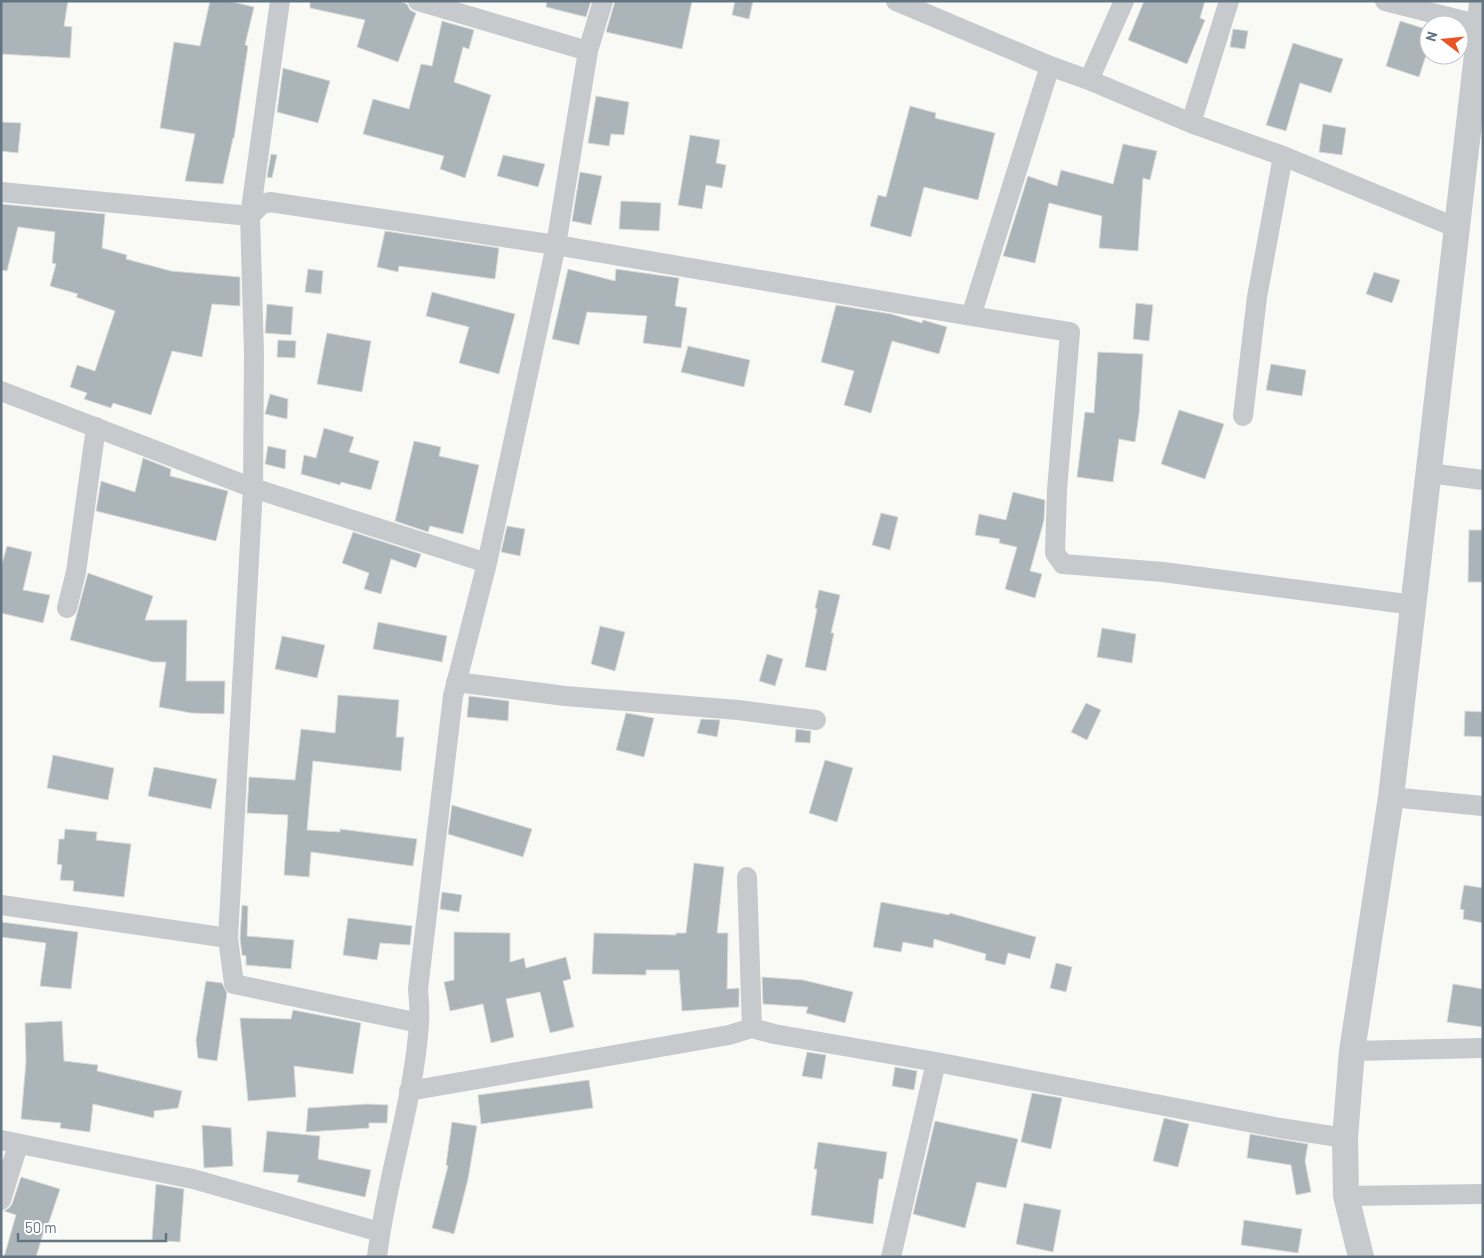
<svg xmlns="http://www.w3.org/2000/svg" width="1484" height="1258" viewBox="0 0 1484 1258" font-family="Barlow,sans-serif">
	<rect width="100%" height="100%" fill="#f9f9f6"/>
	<!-- building -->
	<path fill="#abb4b9" stroke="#dbdbd8" d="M 1,1 L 68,1 L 64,26 L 72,27 L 70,58 L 1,54 Z
		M 210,1 L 229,1 L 254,7 L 245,45 L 248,46 L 234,138 L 233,138 L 223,184 L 185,181 L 195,134 L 160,128 L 174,42 L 200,46 Z
		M 310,1 L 399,1 L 407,4 L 410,10 L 416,13 L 398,62 L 357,47 L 365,20 L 310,8 Z
		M 547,1 L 591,1 L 586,17 L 546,7 Z
		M 615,1 L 692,1 L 682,49 L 606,32 Z
		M 735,1 L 753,1 L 749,19 L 732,15 Z
		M 1144,1 L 1205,1 L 1200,18 L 1205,20 L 1187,64 L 1128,40 Z
		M 442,21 L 474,30 L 469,49 L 463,47 L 454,82 L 491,95 L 465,178 L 440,169 L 444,156 L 363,134 L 373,99 L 409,109 L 421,64 L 432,66 Z
		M 1400,21 L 1429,30 L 1429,46 L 1419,77 L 1386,66 Z
		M 1233,29 L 1248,31 L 1245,49 L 1230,47 Z
		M 1293,43 L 1343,59 L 1331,93 L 1300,83 L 1286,131 L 1266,125 Z
		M 283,68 L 330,81 L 318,123 L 277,112 Z
		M 596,96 L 629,102 L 624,135 L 611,134 L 609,146 L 588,143 Z
		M 910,106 L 936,113 L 935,118 L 995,133 L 978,200 L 924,187 L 911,237 L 870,226 L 878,195 L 886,197 Z
		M 1,122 L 21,123 L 18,153 L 1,151 Z
		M 1323,124 L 1346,128 L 1342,155 L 1319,152 Z
		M 690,135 L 720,140 L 716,163 L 726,165 L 722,188 L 706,185 L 702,209 L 678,205 Z
		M 1123,144 L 1157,151 L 1150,180 L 1143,178 L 1138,251 L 1099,248 L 1102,216 L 1049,203 L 1035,263 L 1003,256 L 1028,176 L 1057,186 L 1061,170 L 1113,184 Z
		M 271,154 L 277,155 L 272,178 L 267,177 Z
		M 503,155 L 545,164 L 538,187 L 497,176 Z
		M 580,172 L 602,176 L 591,225 L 572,221 Z
		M 621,201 L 661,203 L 659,231 L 619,229 Z
		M 1,204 L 105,214 L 102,248 L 127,255 L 126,259 L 171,271 L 240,277 L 240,306 L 212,304 L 202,357 L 172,351 L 151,415 L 113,403 L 111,408 L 84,399 L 87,393 L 70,387 L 77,365 L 95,371 L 115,311 L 76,297 L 78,294 L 50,286 L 56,264 L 52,263 L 55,232 L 18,227 L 7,271 L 1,270 Z
		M 385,231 L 499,248 L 495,279 L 399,266 L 398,272 L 377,267 Z
		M 308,269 L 323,271 L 321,294 L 305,292 Z
		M 568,269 L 615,281 L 616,269 L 679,278 L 675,306 L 687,308 L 681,348 L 643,343 L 647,316 L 587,312 L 579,345 L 552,339 Z
		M 1374,272 L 1400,280 L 1392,303 L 1366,294 Z
		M 432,292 L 515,314 L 499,374 L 459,363 L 469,327 L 426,316 Z
		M 1136,303 L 1153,305 L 1149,341 L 1133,339 Z
		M 267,304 L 293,307 L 291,335 L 265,333 Z
		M 836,305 L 891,314 L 922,323 L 923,320 L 947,327 L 939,354 L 892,341 L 871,413 L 844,405 L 854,371 L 821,362 Z
		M 327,333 L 371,341 L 362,392 L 317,384 Z
		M 278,340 L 296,341 L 295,358 L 277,357 Z
		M 688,346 L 750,360 L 744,387 L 681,372 Z
		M 1098,352 L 1143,354 L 1139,414 L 1135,442 L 1119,439 L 1113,482 L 1077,477 L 1085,412 L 1094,413 Z
		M 1271,364 L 1306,370 L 1302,396 L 1266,390 Z
		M 270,394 L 288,399 L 287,419 L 265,414 Z
		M 1179,410 L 1224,424 L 1205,479 L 1161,464 Z
		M 324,428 L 354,437 L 349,452 L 379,461 L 371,490 L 341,482 L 340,485 L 301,474 L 304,455 L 316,458 Z
		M 414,441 L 441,447 L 439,456 L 479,465 L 463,534 L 430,526 L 428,532 L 395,521 Z
		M 268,446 L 286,450 L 285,469 L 265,464 Z
		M 143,458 L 171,469 L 170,476 L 228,491 L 216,541 L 96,511 L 101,481 L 135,492 Z
		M 1013,492 L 1045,500 L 1044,520 L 1030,571 L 1042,574 L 1035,598 L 1005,589 L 1017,547 L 999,543 L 1000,539 L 975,535 L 979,514 L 1006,520 Z
		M 881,513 L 898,517 L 890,550 L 872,545 Z
		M 507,526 L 525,529 L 520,556 L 501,552 Z
		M 1469,530 L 1483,530 L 1483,582 L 1468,582 Z
		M 353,532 L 421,554 L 416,568 L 391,559 L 381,594 L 364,589 L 369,573 L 342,563 Z
		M 7,546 L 32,552 L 23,590 L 50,595 L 43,623 L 1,613 L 1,567 Z
		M 88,573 L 153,596 L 145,620 L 187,620 L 186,681 L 225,681 L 224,714 L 191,713 L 159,707 L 166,662 L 153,662 L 70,640 Z
		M 819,590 L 840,595 L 831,633 L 834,633 L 826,671 L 805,667 L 817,609 L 815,608 Z
		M 378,622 L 447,636 L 442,662 L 373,649 Z
		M 600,626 L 625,632 L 615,671 L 591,664 Z
		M 1102,628 L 1136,634 L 1132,663 L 1097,657 Z
		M 282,636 L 325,645 L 317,678 L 275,669 Z
		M 767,654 L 783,659 L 775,686 L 759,681 Z
		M 338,695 L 399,700 L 396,737 L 404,737 L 401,771 L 313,761 L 307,830 L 340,832 L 340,829 L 417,839 L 413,866 L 311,852 L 309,877 L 284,875 L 288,815 L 247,813 L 249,777 L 295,780 L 301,729 L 335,733 Z
		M 469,696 L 509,701 L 508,721 L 467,717 Z
		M 1086,703 L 1101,710 L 1087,740 L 1071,732 Z
		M 1465,711 L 1483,712 L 1483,737 L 1464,736 Z
		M 626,713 L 654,718 L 644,757 L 616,750 Z
		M 701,719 L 720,720 L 717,737 L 697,733 Z
		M 796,729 L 811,731 L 810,743 L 795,742 Z
		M 53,755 L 114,768 L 108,800 L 47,788 Z
		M 825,760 L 853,768 L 837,822 L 809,813 Z
		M 154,767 L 217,779 L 211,809 L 148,796 Z
		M 452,805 L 532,829 L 523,857 L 448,834 Z
		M 65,829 L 97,832 L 96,840 L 131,844 L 124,897 L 73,891 L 74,881 L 60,880 L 62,865 L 57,864 L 59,839 L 64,839 Z
		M 694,863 L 724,867 L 717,933 L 728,933 L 727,989 L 739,988 L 739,1007 L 682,1011 L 679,970 L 646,970 L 646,975 L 592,974 L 594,933 L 676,935 L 676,933 L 686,933 Z
		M 1464,885 L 1483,888 L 1483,923 L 1463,919 L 1464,910 L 1460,909 Z
		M 442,892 L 462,895 L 459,912 L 440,909 Z
		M 881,902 L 949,915 L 950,913 L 1036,937 L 1030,959 L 1008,953 L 1005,965 L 985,960 L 986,954 L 934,939 L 933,948 L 903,942 L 901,952 L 873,947 Z
		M 242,905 L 248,906 L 247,936 L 294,940 L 291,969 L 246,965 L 246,956 L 242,955 L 240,938 Z
		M 348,918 L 412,926 L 410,945 L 380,943 L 377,960 L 343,955 Z
		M 1,922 L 78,932 L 71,989 L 40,986 L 46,943 L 1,937 Z
		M 454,932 L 510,933 L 510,962 L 524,958 L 526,968 L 566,957 L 571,979 L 563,981 L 574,1027 L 550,1033 L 540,992 L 506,999 L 514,1037 L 491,1043 L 483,1004 L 450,1011 L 444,982 L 454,980 Z
		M 1056,963 L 1072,967 L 1066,992 L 1050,988 Z
		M 762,977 L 803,980 L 853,992 L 845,1023 L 806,1013 L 808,1007 L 763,1004 Z
		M 206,981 L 222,983 L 227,993 L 217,1061 L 198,1058 L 196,1040 Z
		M 1453,984 L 1483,989 L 1482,1027 L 1447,1022 Z
		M 293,1010 L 361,1023 L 353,1074 L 294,1066 L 296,1097 L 248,1101 L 240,1018 L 291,1019 Z
		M 62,1021 L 64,1061 L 98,1065 L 97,1071 L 182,1091 L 178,1108 L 154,1111 L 154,1118 L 93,1104 L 90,1132 L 60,1128 L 61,1123 L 21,1119 L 26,1062 L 25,1023 Z
		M 807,1052 L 826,1055 L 822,1079 L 802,1076 Z
		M 895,1067 L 917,1071 L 914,1090 L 892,1086 Z
		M 589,1080 L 593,1108 L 481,1124 L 478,1095 Z
		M 1032,1093 L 1062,1098 L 1051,1149 L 1021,1142 Z
		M 367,1104 L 388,1105 L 387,1123 L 369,1123 L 369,1128 L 306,1132 L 308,1108 Z
		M 1164,1118 L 1189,1124 L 1178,1167 L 1153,1161 Z
		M 935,1121 L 1018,1139 L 1006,1188 L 977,1182 L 965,1228 L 913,1214 Z
		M 452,1122 L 477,1126 L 468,1179 L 454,1234 L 432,1228 L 448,1166 L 446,1165 Z
		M 202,1125 L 231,1128 L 233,1166 L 204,1168 Z
		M 267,1131 L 320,1136 L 318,1159 L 371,1170 L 365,1197 L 297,1182 L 299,1175 L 263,1172 Z
		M 1250,1134 L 1308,1144 L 1305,1161 L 1311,1192 L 1296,1195 L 1291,1165 L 1247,1158 Z
		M 818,1142 L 887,1152 L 883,1179 L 879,1179 L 873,1224 L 811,1215 L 817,1169 L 814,1169 Z
		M 21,1177 L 60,1189 L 48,1225 L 46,1224 L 36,1257 L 4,1257 L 16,1215 L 4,1211 L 9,1208 L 12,1204 Z
		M 156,1184 L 184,1189 L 180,1242 L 152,1240 Z
		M 1024,1203 L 1061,1210 L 1053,1252 L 1016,1244 Z
		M 1244,1220 L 1302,1229 L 1298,1253 L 1241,1245 Z"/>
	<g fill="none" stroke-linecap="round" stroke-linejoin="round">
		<!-- minor -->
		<path stroke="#c6cacd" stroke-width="20" d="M 280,1 L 250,216 L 254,353 L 253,488 L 228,938 L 234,984 L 419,1023
			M 418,1 L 588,51
			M 896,1 L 1050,66 L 1089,80 L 1191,123 L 1283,156 L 1457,228
			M 1385,1 L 1480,25
			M 1089,80 L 1124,1
			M 1191,123 L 1229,1
			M 1,192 L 250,216 L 262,204 L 270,202 L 556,245 L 971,316 L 1050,66
			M 971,316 L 1070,332 L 1057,490 L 1055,553 L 1063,564 L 1163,572 L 1414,605
			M 1,391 L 253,488 L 487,563
			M 1243,416 L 1257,297 L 1283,156
			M 1429,473 L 1483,480
			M 67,608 L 76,572 L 96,427
			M 456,682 L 565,696 L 738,710 L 816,720
			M 1391,797 L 1483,806
			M 747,877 L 752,1028
			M 1,905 L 228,938
			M 1352,1051 L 1483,1048
			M 409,1091 L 729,1035 L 752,1028 L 774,1034 L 936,1062 L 1280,1128 L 1345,1138
			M 1,1140 L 193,1179 L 380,1232
			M 1346,1196 L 1483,1194
			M 1,1200 L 18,1145
			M 377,1257 C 386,1178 414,1102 419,1023 C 420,1012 419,1000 418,989 L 453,696 L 487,563 L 556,245 L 588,51 L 603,1
			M 891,1257 L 936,1062"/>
		<!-- tertiary -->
		<path stroke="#c6cacd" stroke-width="26" d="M 1361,1257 L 1346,1196 L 1345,1138 L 1352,1051 L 1391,797 L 1479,37 L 1482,1"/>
	</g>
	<!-- border -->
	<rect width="1484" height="1258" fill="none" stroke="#637482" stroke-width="5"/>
	<!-- north arrow -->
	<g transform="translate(1444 40) rotate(286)"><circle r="24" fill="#ffffff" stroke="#c1c7cd"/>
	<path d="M0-4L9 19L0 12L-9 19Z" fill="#ea5425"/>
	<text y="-8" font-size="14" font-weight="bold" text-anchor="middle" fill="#637482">N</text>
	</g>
	<!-- scale -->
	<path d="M18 1233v8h148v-8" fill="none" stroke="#637482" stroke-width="2.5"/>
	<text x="25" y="1233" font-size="15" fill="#637482" stroke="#ffffff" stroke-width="4" paint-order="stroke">50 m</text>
</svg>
